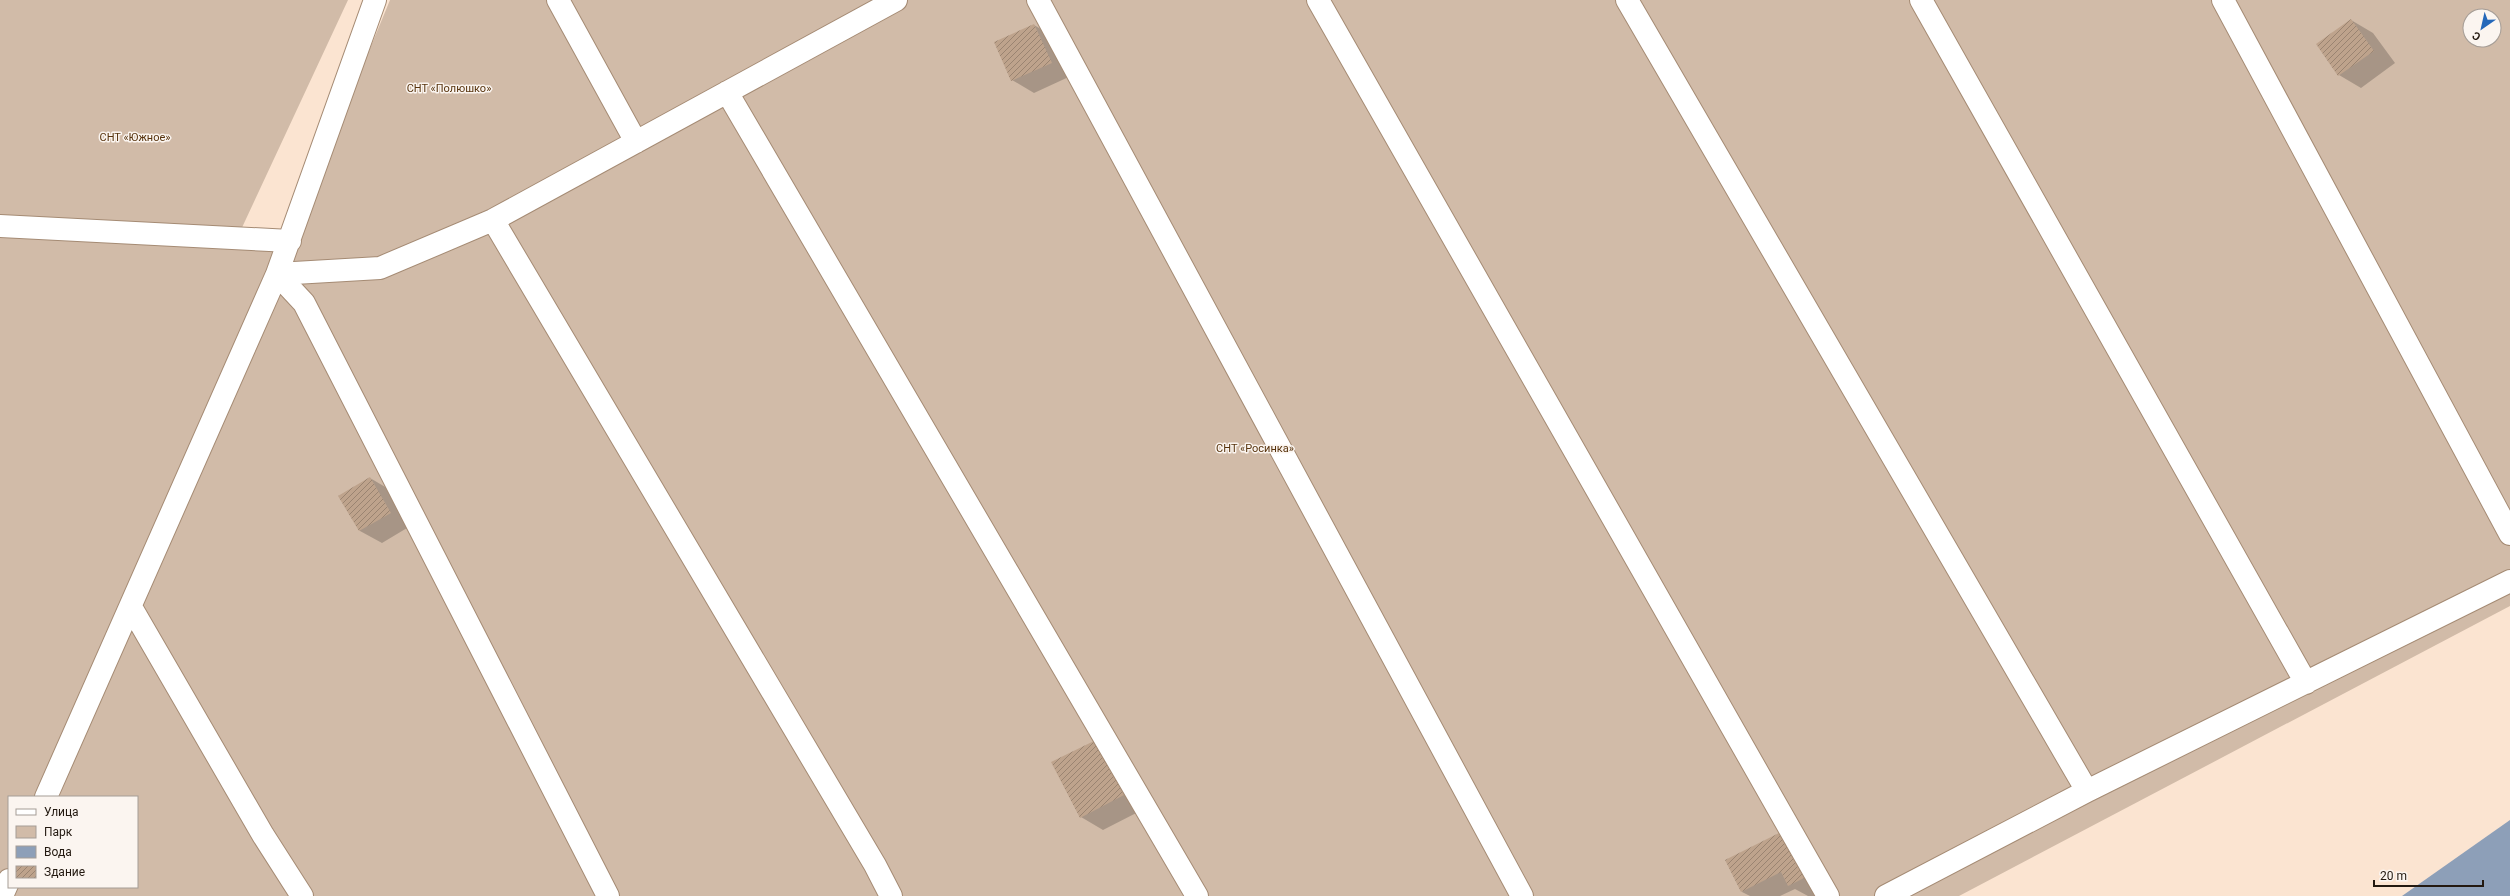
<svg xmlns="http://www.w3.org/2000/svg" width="2510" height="896" viewBox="0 0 2510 896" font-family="Roboto,sans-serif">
	<defs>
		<pattern id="building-hatch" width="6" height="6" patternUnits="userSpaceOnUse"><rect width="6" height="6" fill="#bea38c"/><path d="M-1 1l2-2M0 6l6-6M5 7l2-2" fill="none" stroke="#9a8471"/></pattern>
	</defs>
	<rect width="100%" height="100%" fill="#fbe4d1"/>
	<!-- green -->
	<path fill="#d1bba8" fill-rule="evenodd" d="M 0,0 L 348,0 L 239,234 L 296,228 L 390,0 L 2510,0 L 2510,606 L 1959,896 L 0,896 ZM 2470,16 L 2494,16 L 2494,40 L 2470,40 ZM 9,797 L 137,797 L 137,887 L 9,887 Z"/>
	<!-- water -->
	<path fill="#8d9fb8" d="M 2510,820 L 2510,896 L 2402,896 Z"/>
	<!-- shadow -->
	<path fill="#0003" d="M 2351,20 L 2373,33 L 2395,63 L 2361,88 L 2339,75 Z
		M 1034,25 L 1056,38 L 1073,75 L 1034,93 L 1012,80 Z
		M 370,478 L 392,491 L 412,525 L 382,543 L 360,531 L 339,496 Z
		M 1096,741 L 1146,808 L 1103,830 L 1081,817 Z
		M 1781,833 L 1825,890 L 1814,896 L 1808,896 L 1795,889 L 1780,896 L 1750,896 L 1742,892 Z"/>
	<!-- building -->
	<path fill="url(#building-hatch)" d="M 2351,19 L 2374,51 L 2338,76 L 2316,44 Z
		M 1034,24 L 1052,63 L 1011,81 L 994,42 Z
		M 370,477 L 391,513 L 359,531 L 338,496 Z
		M 1096,740 L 1124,795 L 1080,818 L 1051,762 Z
		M 1781,832 L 1804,878 L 1788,886 L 1781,872 L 1741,892 L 1725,860 Z"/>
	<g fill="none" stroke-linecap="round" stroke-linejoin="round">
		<!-- minor casing -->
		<g stroke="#a58b74" stroke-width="24">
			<path id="minor" d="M 375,0 L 277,274 L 304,303 L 608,896
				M 558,0 L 636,142
				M 1038,0 L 1522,896
				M 1318,0 L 1828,896
				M 1627,0 L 2087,791
				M 1921,0 L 2306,683
				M 2223,0 L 2510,534
				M 727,92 L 1197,896
				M 493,220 L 875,865 L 891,896
				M 0,226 L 290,241
				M 131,607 L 263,835 L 302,896
				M 46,797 L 277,274 L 380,268 L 493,220 L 896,0
				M 2,896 L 9,880
				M 1886,896 L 2087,791 L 2510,581"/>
		</g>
		<!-- minor -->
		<use href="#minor" stroke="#fff" stroke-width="22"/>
	</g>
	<g text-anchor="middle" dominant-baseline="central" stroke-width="3" stroke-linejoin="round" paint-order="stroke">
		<!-- park labels -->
		<g font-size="11" fill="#57330d" stroke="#fbf5f0">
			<text x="449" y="88">СНТ «Полюшко»</text>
			<text x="135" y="137">СНТ «Южное»</text>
			<text x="1255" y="448">СНТ «Росинка»</text>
		</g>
	</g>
	<!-- legend -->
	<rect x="8" y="796" width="130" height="92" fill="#fbf5f0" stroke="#a59d96"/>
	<rect x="16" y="809" width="20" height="6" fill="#ffffff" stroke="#a59d96"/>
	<text x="44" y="816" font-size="12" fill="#231910">Улица</text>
	<rect x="16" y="826" width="20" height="12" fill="#d1bba8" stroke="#a59d96"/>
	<text x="44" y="836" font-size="12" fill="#231910">Парк</text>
	<rect x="16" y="846" width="20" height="12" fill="#8d9fb8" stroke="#a59d96"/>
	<text x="44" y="856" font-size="12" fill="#231910">Вода</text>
	<rect x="16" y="866" width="20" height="12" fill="url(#building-hatch)" stroke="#a59d96"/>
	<text x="44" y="876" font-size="12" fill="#231910">Здание</text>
	<!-- north arrow -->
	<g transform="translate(2482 28) rotate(214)"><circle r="19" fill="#fbf5f0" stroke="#a59d96"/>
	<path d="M0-3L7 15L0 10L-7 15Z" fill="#2568b9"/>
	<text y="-6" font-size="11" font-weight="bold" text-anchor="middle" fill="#231910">С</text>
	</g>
	<!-- scale -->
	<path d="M2374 880v6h109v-6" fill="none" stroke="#231910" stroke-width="2"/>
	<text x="2380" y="880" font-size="12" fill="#231910" stroke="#fbf5f0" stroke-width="3" paint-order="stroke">20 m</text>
</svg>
